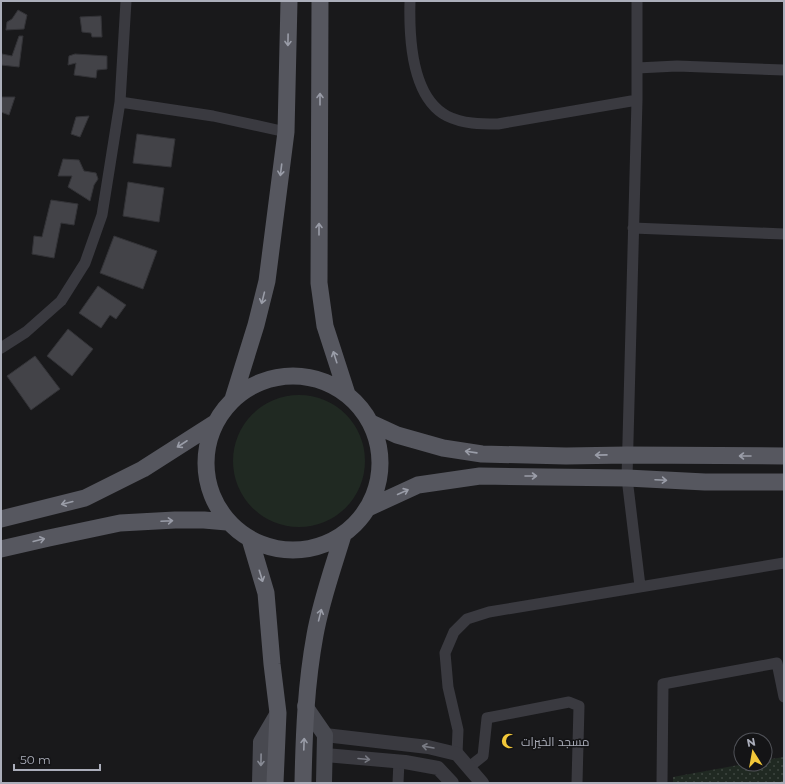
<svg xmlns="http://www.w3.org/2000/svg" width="785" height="784" viewBox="0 0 785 784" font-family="Montserrat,Cairo,sans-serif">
	<defs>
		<pattern id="park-dots" width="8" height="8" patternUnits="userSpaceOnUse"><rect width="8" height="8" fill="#202922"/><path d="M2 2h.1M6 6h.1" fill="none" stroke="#3e4640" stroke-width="1.8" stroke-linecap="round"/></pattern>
	</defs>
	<rect width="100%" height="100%" fill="#19191b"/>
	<!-- green -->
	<path fill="#202922" d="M233 461a66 66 0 1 1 132 0a66 66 0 1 1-132 0Z"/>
	<!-- park -->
	<path fill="url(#park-dots)" d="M 784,757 L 784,783 L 673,783 L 673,777 L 744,764 L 765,764 L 765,760 Z"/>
	<!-- building -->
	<path fill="#434348" stroke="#333337" d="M 18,10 L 27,15 L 24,29 L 6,30 L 7,22 L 12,19 Z
		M 101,16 L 102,37 L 92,37 L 91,33 L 82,32 L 80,17 Z
		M 19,36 L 23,36 L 19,67 L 1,65 L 2,54 L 12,56 Z
		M 75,54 L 107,56 L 107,69 L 97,70 L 96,78 L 74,75 L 76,63 L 68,65 L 69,56 Z
		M 1,97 L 15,97 L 9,115 L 1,112 Z
		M 89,116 L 80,137 L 71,134 L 76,117 Z
		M 137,134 L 175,139 L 171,167 L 133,163 Z
		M 63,159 L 79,160 L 84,171 L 96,173 L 98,179 L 94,185 L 90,201 L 68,187 L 72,176 L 58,176 Z
		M 128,182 L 164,188 L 159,222 L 123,216 Z
		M 51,200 L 78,204 L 74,225 L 61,223 L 54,258 L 32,254 L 34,236 L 42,237 Z
		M 114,236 L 157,251 L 143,289 L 100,273 Z
		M 98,286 L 126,305 L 116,319 L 110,315 L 101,328 L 79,313 Z
		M 68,329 L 93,349 L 72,376 L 47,356 Z
		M 35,356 L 60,389 L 31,410 L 7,376 Z"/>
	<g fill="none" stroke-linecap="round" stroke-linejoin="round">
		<!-- minor -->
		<path stroke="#3a3a40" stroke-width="11" d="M 410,1 C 409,36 411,97 447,116 C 463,124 481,124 498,124 L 637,100
			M 637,1 L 637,100 L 627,478 L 640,586
			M 637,68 L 677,66 L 784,70
			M 120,102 L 213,116 L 286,132
			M 633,228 L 784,234
			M 1,348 L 26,332 L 61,301 L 85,263 L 102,215 L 120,102 L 126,1
			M 457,754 L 458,730 L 448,687 L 445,653 L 454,632 L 467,619 L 489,612 L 784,563
			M 469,767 L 483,756 L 487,718 L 569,702 L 579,706 L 577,783
			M 398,783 L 399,761
			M 662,783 L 663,684 L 777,663 L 784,697"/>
		<!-- tertiary -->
		<path stroke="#3a3a40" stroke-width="14" d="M 325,735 L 428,747 L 457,754 L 482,783
			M 325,755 L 405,762 L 438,768 L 452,783"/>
		<!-- secondary -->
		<path stroke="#484950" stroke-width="16" d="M 305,706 L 325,735 L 324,783
			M 260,783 L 261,742 L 278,713"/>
		<!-- primary -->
		<path stroke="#56575f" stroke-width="17" d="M 320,1 L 319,283 L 325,326 L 347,394
			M206 463a87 87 0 1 1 174 0a87 87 0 1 1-174 0Z
			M 233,399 L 256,325 L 267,281 L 286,132 L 289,1
			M 371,423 L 397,435 L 443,448 L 482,454 L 566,456 L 627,455 L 784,456
			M 368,508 L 418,485 L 480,476 L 627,478 L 705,482 L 784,482
			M 1,519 L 85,498 L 143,469 L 215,423
			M 250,539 L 266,593 L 272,664 L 278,713 L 275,783
			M 1,549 L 49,538 L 120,523 L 175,520 L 204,520 L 227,522
			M 303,783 C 304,733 306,684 315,635 C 321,601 333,568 343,535"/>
	</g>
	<!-- one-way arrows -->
	<defs><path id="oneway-shaft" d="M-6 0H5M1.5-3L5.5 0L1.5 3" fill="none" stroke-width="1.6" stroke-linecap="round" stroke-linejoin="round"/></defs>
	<g stroke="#9a9da8">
		<use href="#oneway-shaft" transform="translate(288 40) rotate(91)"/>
		<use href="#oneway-shaft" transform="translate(320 99) rotate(-90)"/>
		<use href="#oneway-shaft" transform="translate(281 170) rotate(97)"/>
		<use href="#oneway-shaft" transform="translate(319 229) rotate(-90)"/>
		<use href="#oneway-shaft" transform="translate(263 298) rotate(104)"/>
		<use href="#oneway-shaft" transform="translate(335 357) rotate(-108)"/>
		<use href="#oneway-shaft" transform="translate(182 444) rotate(147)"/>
		<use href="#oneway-shaft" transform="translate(471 452) rotate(-172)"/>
		<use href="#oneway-shaft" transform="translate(601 455) rotate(179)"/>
		<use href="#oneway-shaft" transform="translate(745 456) rotate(-180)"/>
		<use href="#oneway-shaft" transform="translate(531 476)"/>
		<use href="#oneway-shaft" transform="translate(661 480) rotate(3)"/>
		<use href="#oneway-shaft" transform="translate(403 492) rotate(-24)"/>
		<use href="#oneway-shaft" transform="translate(67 503) rotate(166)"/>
		<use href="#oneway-shaft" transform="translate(167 521) rotate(-3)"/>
		<use href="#oneway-shaft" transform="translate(39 540) rotate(-14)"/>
		<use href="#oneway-shaft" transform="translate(261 576) rotate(73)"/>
		<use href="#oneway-shaft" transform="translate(320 615) rotate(-76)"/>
		<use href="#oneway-shaft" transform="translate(304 744) rotate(-88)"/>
	</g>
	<g stroke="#787a83">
		<use href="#oneway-shaft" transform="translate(428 747) rotate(-170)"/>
		<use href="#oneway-shaft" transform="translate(364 759) rotate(5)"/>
	</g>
	<use stroke="#888b95" href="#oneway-shaft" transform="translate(261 760) rotate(91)"/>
	<!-- icons -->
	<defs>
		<g id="mosque-bare" transform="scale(1.2)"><path d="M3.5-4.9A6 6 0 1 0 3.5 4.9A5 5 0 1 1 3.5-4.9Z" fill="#f2c739" stroke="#141416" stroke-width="2.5" paint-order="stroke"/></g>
	</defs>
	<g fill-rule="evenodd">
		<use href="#mosque-bare" x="509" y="741"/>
	</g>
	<g text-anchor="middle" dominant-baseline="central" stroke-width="3" stroke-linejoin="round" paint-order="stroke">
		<!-- poi labels -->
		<g font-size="12" fill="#abaeba" stroke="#141416" text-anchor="start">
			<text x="521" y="741">مسجد الخيرات</text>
		</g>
	</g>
	<!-- border -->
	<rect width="785" height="784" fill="none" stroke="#abaeba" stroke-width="4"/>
	<!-- north arrow -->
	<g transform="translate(753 752) rotate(349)"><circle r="19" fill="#141416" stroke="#505258"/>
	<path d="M0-3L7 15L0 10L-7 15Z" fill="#f2c739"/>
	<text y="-6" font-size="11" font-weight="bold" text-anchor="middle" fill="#abaeba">N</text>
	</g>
	<!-- scale -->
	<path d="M14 764v6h86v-6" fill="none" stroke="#abaeba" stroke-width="2"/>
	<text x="20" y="764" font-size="12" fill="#abaeba" stroke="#141416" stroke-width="3" paint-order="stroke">50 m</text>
</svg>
